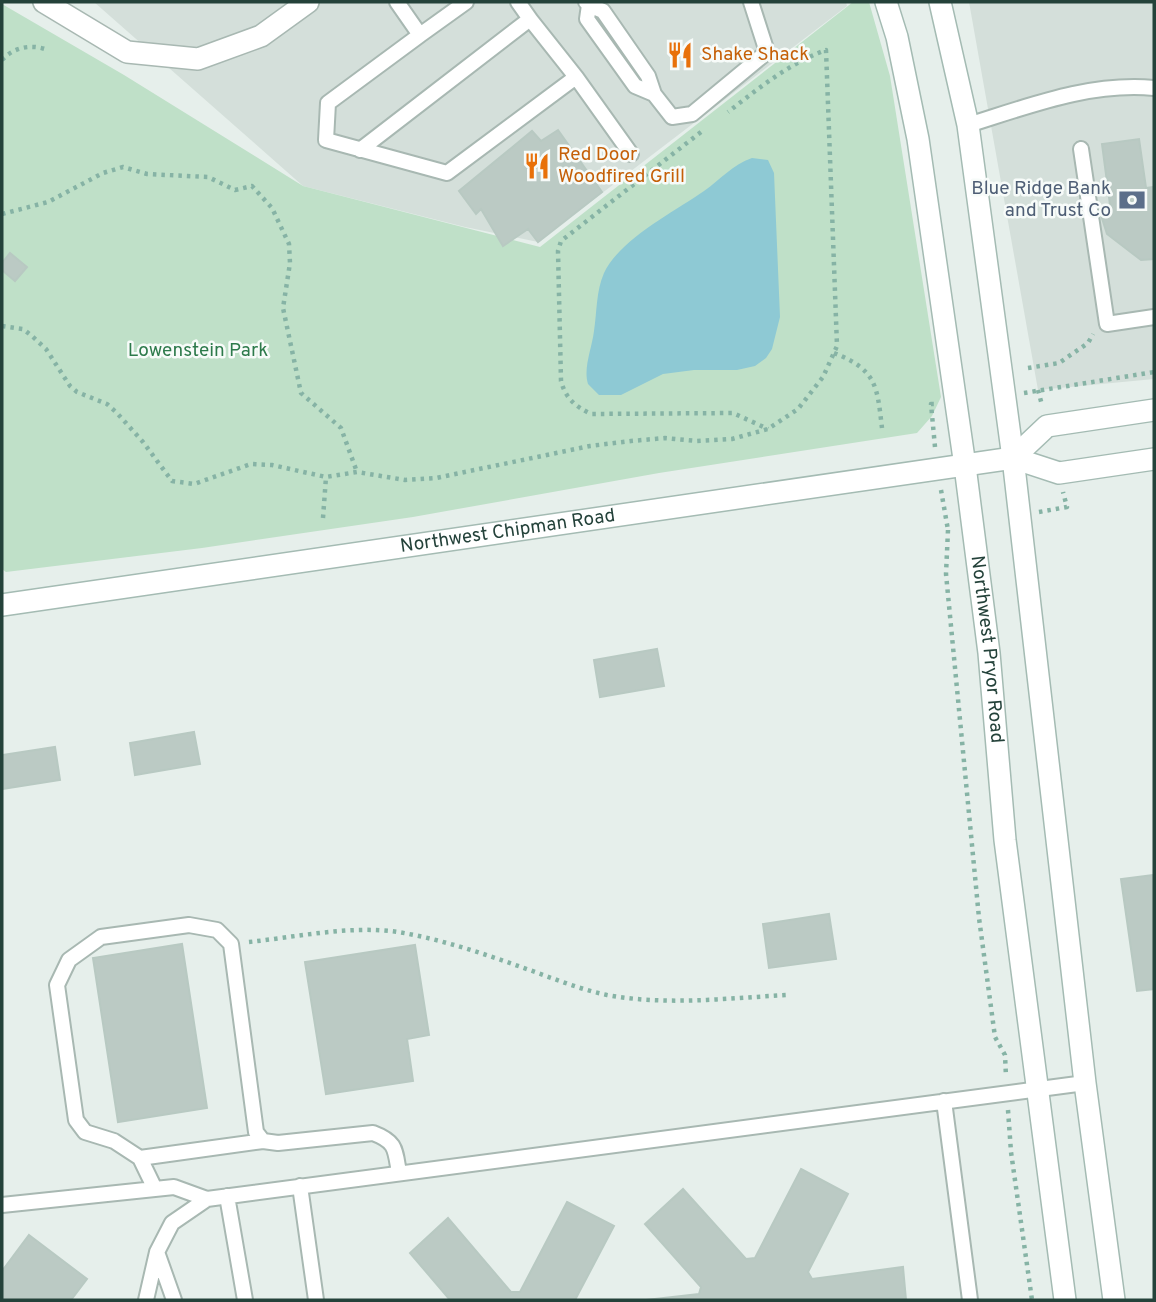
<svg xmlns="http://www.w3.org/2000/svg" width="1156" height="1302" viewBox="0 0 1156 1302" font-family="Overpass,sans-serif">
	<rect width="100%" height="100%" fill="#e6efeb"/>
	<!-- built -->
	<path fill="#d4dfda" d="M 94,2 L 846,2 L 847,6 L 538,242 L 465,227 L 303,186 Z
		M 969,2 L 1154,2 L 1154,379 L 1038,390 Z"/>
	<!-- green -->
	<path fill="#bfe0c8" d="M 853,2 L 869,2 L 890,76 L 941,397 L 932,416 L 917,433 L 659,473 L 413,517 L 202,548 L 6,572 L 2,569 L 2,4 L 124,75 L 303,186 L 540,247 Z"/>
	<!-- water -->
	<path fill="#8ec9d4" d="M 752,158 L 768,160 L 774,173 L 780,317 L 772,349 L 766,358 L 755,366 L 737,370 L 694,370 L 663,374 L 621,395 L 599,395 L 588,384 C 583,368 592,348 594,331 C 597,312 596,291 604,273 C 620,239 674,212 704,191 C 720,180 733,164 752,158 Z"/>
	<!-- building -->
	<path fill="#bbcac4" stroke="#b8c9c2" stroke-width="2" d="M 558,130 L 602,192 L 538,242 L 528,229 L 503,246 L 481,209 L 476,214 L 459,191 L 532,131 L 541,141 Z
		M 1139,139 L 1146,188 L 1154,187 L 1154,259 L 1141,260 L 1107,234 L 1100,212 L 1111,212 L 1102,144 Z
		M 10,253 L 27,267 L 15,281 L 2,270 L 2,263 Z
		M 657,649 L 664,686 L 600,697 L 594,660 Z
		M 194,732 L 200,764 L 135,775 L 130,743 Z
		M 55,747 L 60,780 L 2,789 L 2,755 Z
		M 1154,875 L 1154,989 L 1137,991 L 1121,879 Z
		M 829,914 L 836,959 L 769,968 L 763,924 Z
		M 182,944 L 207,1108 L 118,1122 L 93,958 Z
		M 415,945 L 429,1035 L 407,1039 L 413,1081 L 326,1094 L 305,962 Z
		M 801,1169 L 848,1194 L 808,1272 L 812,1279 L 903,1267 L 906,1300 L 646,1300 L 699,1294 L 701,1287 L 645,1224 L 683,1189 L 746,1259 L 755,1258 Z
		M 567,1202 L 614,1226 L 575,1300 L 450,1300 L 410,1253 L 448,1218 L 511,1292 L 520,1292 Z
		M 29,1235 L 87,1279 L 71,1300 L 2,1300 L 2,1271 Z"/>
	<g fill="none" stroke-linecap="round" stroke-linejoin="round">
		<!-- lane casing -->
		<g stroke="#a8b8b2" stroke-width="18">
			<path id="lane" d="M 518,2 L 530,19
				M 586,2 L 589,5 L 603,11 L 648,76 L 654,94 L 672,117 L 692,114 L 767,52 L 751,2
				M 589,5 L 587,19 L 635,86 L 654,94
				M 420,35 L 466,2
				M 576,77 L 631,154
				M 968,125 C 1029,106 1090,82 1154,88
				M 1081,149 L 1107,324 L 1154,317
				M 360,150 L 530,19 L 576,77 L 447,173 L 326,140 L 328,103 L 420,35 L 397,2
				M 944,1101 L 970,1300
				M 140,1158 L 263,1141
				M 300,1186 L 316,1300
				M 155,1189 L 140,1158 L 114,1141 L 85,1132 L 76,1120 L 57,985 L 69,960 L 101,937 L 189,925 L 217,930 L 231,944 L 256,1132 L 263,1141 L 278,1143 L 373,1133 C 397,1142 395,1150 399,1173
				M 227,1196 L 245,1300
				M 2,1205 L 174,1187 L 207,1199
				M 157,1252 L 174,1300
				M 146,1300 L 157,1252 L 172,1223 L 207,1199 L 1085,1083"/>
		</g>
		<!-- street casing -->
		<g stroke="#a8b8b2" stroke-width="24">
			<path id="street" d="M 44,2 L 127,52 L 198,59 L 261,36 L 308,2"/>
		</g>
		<!-- secondary casing -->
		<g stroke="#a4bbb3" stroke-width="24">
			<g id="secondary">
				<path id="s1" d="M 886,2 L 897,37 L 918,139 L 965,466 L 989,653 L 1005,840 L 1065,1300"/>
				<path d="M 940,2 L 968,125 L 1013,458 L 1085,1083 L 1114,1300"/>
				<path d="M 1013,458 L 1047,426 L 1154,410"/>
				<path id="s2" d="M 2,605 L 1013,458 L 1059,473 L 1154,459"/>
			</g>
		</g>
		<!-- path -->
		<path stroke="#86b3a5" stroke-width="4.5" stroke-dasharray="3.5 5" stroke-linecap="butt" d="M 2,60 C 13,48 29,44 45,49
			M 701,132 L 561,241 L 558,251 L 561,381 C 566,399 575,406 591,414 L 733,413 L 768,429
			M 2,214 L 48,202 L 103,173 L 123,167 L 147,174 L 208,177 L 235,190 L 252,186 L 272,208 L 289,244 L 290,263 L 283,308 L 301,393 L 341,428 L 357,472
			M 2,326 L 23,329 L 32,336 L 46,349 L 70,386 L 77,392 L 107,404 L 117,413 L 143,442 L 172,481 L 194,484 L 251,464 L 272,465 L 326,477 L 357,472 L 405,480 L 436,478 L 590,446 L 631,441 L 665,438 L 697,441 L 732,439 L 768,429 L 798,409 L 823,377 L 837,346 L 826,50 C 788,64 759,88 728,112
			M 834,353 C 877,370 877,386 882,428
			M 1028,368 L 1059,363 L 1088,343 L 1093,334
			M 1038,390 L 1042,405
			M 1024,393 L 1154,372
			M 935,447 L 931,404 L 935,404
			M 941,490 L 948,530
			M 1039,512 L 1067,507 L 1063,492
			M 323,518 L 326,477
			M 948,530 L 946,574 L 979,918 L 995,1037 L 1005,1055 L 1006,1077
			M 249,942 C 296,937 352,925 398,932 C 440,939 482,953 521,967 C 550,977 578,989 607,995 C 667,1006 728,998 788,995
			M 1008,1110 L 1011,1152 L 1032,1300"/>
		<!-- lane -->
		<use href="#lane" stroke="#fff" stroke-width="14"/>
		<!-- street -->
		<use href="#street" stroke="#fff" stroke-width="21"/>
		<!-- secondary -->
		<use href="#secondary" stroke="#fff" stroke-width="21"/>
	</g>
	<!-- icons -->
	<defs>
		<g id="restaurant-bare" transform="scale(2.1)"><path d="M-5-6h1v4h1v-4h1v4h1v-4h1v5L-1.5 .5V6h-2V.5L-5-1ZM5-6V6H3V1.5H1.5Q1.5-4 5-6Z" fill="#e8710a" stroke="#f7fbf9" stroke-width="2.5" paint-order="stroke"/></g>
		<g id="bank-bare" transform="scale(2.1)"><path d="M-6-4H6V4H-6ZM0-2.3a2.3 2.3 0 1 0 0 4.6a2.3 2.3 0 1 0 0-4.6Z" fill="#5c6f8a" stroke="#f7fbf9" stroke-width="2.5" paint-order="stroke"/></g>
	</defs>
	<g fill-rule="evenodd">
		<use href="#restaurant-bare" x="680" y="55"/>
		<use href="#restaurant-bare" x="537" y="166"/>
		<use href="#bank-bare" x="1132" y="200"/>
	</g>
	<g text-anchor="middle" dominant-baseline="central" stroke-width="5" stroke-linejoin="round" paint-order="stroke">
		<!-- food labels -->
		<g font-size="19" fill="#c56008" stroke="#f7fbf9" text-anchor="start">
			<text x="701" y="55">Shake Shack</text>
			<text x="558" y="155">Red Door<tspan x="558" dy="22">Woodfired Grill</tspan></text>
		</g>
		<!-- service labels -->
		<g font-size="19" fill="#4e5e75" stroke="#f7fbf9" text-anchor="end">
			<text x="1111" y="189">Blue Ridge Bank<tspan x="1111" dy="22">and Trust Co</tspan></text>
		</g>
		<!-- park labels -->
		<g font-size="19" fill="#2d7a4b" stroke="#f7fbf9">
			<text x="198" y="351">Lowenstein Park</text>
		</g>
		<!-- street labels -->
		<g font-size="19" fill="#24423a" stroke="#f7fbf9">
			<text stroke="none"><textPath href="#s2" startOffset="511">Northwest Chipman Road</textPath></text>
			<text stroke="none"><textPath href="#s1" startOffset="656">Northwest Pryor Road</textPath></text>
		</g>
	</g>
	<!-- border -->
	<rect width="1156" height="1302" fill="none" stroke="#24423a" stroke-width="7"/>
</svg>
